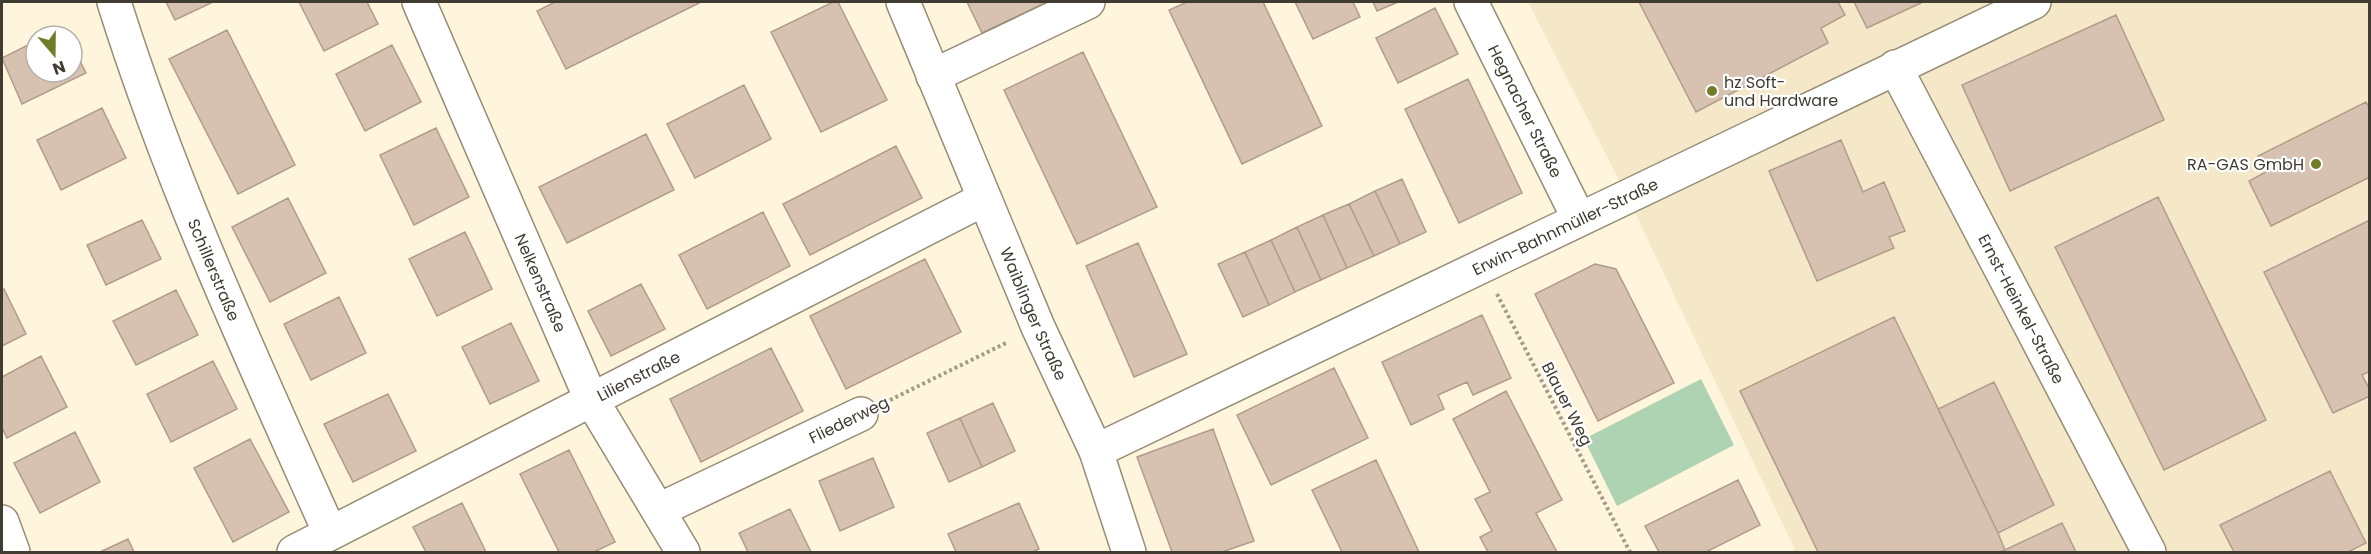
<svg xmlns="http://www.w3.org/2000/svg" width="2371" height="554" viewBox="0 0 2371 554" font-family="Poppins,sans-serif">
	<rect width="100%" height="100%" fill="#fff5dc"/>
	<!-- built -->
	<path fill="#f5e8c8" d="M 1528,2 L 2369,2 L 2369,552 L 1796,552 L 1629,200 Z"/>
	<!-- green -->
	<path fill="#add3b3" d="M 1701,379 L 1734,445 L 1617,506 L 1584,439 Z"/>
	<!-- building -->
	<path fill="#d7c1b0" stroke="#b19c8b" stroke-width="1.5" d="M 166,2 L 213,2 L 175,20 Z
		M 299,2 L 367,2 L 378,24 L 324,51 Z
		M 555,2 L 701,2 L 566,69 L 537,11 Z
		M 833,2 L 838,2 L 887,100 L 821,132 L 771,32 Z
		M 967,2 L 1047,2 L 982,33 Z
		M 1187,2 L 1263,2 L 1322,126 L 1242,164 L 1169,10 Z
		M 1295,2 L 1353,2 L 1360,17 L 1313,39 Z
		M 1373,2 L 1398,2 L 1377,11 Z
		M 1639,2 L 1838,2 L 1845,15 L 1821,28 L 1828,43 L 1696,112 Z
		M 1854,2 L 1923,2 L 1867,28 Z
		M 1435,8 L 1458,54 L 1398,83 L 1376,38 Z
		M 2116,15 L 2164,120 L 2010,191 L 1962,85 Z
		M 64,28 L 68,36 L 47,36 Z
		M 227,30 L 295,165 L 238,194 L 169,59 Z
		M 36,41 L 36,72 L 72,72 L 72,45 L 86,73 L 22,104 L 2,58 Z
		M 392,45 L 421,102 L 365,131 L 336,74 Z
		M 1083,52 L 1157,207 L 1077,244 L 1004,90 Z
		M 1468,79 L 1522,193 L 1459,223 L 1405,109 Z
		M 744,85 L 771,139 L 695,178 L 667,124 Z
		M 2366,102 L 2370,109 L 2370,177 L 2271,226 L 2249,181 L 2266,172 L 2258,156 Z
		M 102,108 L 126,158 L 61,190 L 37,140 Z
		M 436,128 L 469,197 L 414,225 L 380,155 Z
		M 646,134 L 674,190 L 567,243 L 539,187 Z
		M 1841,140 L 1863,192 L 1884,182 L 1905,231 L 1889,237 L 1894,248 L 1817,281 L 1769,171 Z
		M 896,146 L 922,198 L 810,255 L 783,204 Z
		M 1402,179 L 1426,232 L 1400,244 L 1375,191 Z
		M 1375,191 L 1400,244 L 1374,256 L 1349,204 Z
		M 2158,197 L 2266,420 L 2164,470 L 2055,247 Z
		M 288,198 L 326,273 L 270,302 L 232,227 Z
		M 1349,204 L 1374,256 L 1347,268 L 1323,215 Z
		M 763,212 L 790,266 L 707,309 L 679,255 Z
		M 1323,215 L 1347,268 L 1321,280 L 1297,227 Z
		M 142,220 L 161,259 L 106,285 L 87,245 Z
		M 2370,220 L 2370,371 L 2362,375 L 2370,390 L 2370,396 L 2333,413 L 2264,272 Z
		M 1297,227 L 1321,280 L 1295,292 L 1271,240 Z
		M 465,232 L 492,289 L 437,316 L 409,259 Z
		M 1271,240 L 1295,292 L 1269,305 L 1245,252 Z
		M 1138,243 L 1187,354 L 1134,377 L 1086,266 Z
		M 1245,252 L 1269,305 L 1243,317 L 1218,264 Z
		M 925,259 L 961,332 L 846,389 L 810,316 Z
		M 1595,264 L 1616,269 L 1674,383 L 1598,421 L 1535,294 Z
		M 641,284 L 665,329 L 611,356 L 588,311 Z
		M 4,289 L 26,334 L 2,346 L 2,290 Z
		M 176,290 L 198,335 L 136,365 L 113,321 Z
		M 339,297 L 366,353 L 311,380 L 284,324 Z
		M 1482,315 L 1511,378 L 1473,395 L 1467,382 L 1438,395 L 1444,409 L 1411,425 L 1382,362 Z
		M 1894,317 L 1998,533 L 2005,550 L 2000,552 L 1818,552 L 1740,391 Z
		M 511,323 L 539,381 L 490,404 L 462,347 Z
		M 771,348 L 803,411 L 701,462 L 670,399 Z
		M 41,356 L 67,407 L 7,438 L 2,428 L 2,377 Z
		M 213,361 L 237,409 L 171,442 L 147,394 Z
		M 1334,368 L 1368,438 L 1271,485 L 1237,415 Z
		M 1994,382 L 2054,505 L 1998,533 L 1938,409 Z
		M 1506,391 L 1562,500 L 1536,513 L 1557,552 L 1488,552 L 1480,537 L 1492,531 L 1475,499 L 1490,492 L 1453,419 Z
		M 388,394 L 416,451 L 353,482 L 324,424 Z
		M 993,403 L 1015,451 L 982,467 L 960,418 Z
		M 960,418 L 982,467 L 949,482 L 927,433 Z
		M 1213,429 L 1254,541 L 1222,552 L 1172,552 L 1137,457 Z
		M 75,432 L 100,482 L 40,513 L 14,463 Z
		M 250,439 L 289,512 L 233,542 L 194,468 Z
		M 569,450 L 615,542 L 594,552 L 559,552 L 520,474 Z
		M 873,458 L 894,507 L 840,531 L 819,481 Z
		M 1376,460 L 1419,552 L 1342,552 L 1312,490 Z
		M 2330,471 L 2366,543 L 2348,552 L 2234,552 L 2220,525 Z
		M 1738,480 L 1760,525 L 1706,552 L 1659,552 L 1645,526 Z
		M 462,503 L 486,552 L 426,552 L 413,527 Z
		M 1019,503 L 1039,549 L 1032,552 L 956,552 L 948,534 Z
		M 790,509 L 811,552 L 748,552 L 739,533 Z
		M 2062,523 L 2076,552 L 2000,552 L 2005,550 Z
		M 128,539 L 134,552 L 100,552 Z"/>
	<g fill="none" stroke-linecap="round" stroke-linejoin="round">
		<!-- minor casing -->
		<g stroke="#968d76" stroke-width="36">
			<g id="minor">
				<path id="s1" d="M 114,2 C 171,184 252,359 330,533"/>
				<path id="s2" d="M 419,2 L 591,399 L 683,552"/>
				<path id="s3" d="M 903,2 L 1038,327 L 1096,451 L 1129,552"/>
				<path id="s4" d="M 1471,2 L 1579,219"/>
				<path id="s5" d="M 1895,67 L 2149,552"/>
				<path d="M 933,76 L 1088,2"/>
				<path id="s6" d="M 1096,451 L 2034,2"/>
				<path d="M 659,510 L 861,414"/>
				<path d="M 2,522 L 13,552"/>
				<path id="s7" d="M 294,552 L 984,199"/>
			</g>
		</g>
		<!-- path -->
		<path stroke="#a39c8a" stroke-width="4" stroke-dasharray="3 3" stroke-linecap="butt" d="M 1497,294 L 1630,552
			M 890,400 L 1008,342"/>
		<!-- minor -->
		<use href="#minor" stroke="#fff" stroke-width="33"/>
	</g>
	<!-- markers -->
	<g fill="#717c28" stroke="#fff" stroke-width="2">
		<circle cx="1712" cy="91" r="6"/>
		<circle cx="2316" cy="164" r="6"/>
	</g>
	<g text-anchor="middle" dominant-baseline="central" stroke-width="4.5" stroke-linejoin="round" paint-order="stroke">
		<!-- poi labels -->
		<g font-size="16" fill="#403c32" stroke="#fff" text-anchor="start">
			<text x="1724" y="82">hz Soft-<tspan x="1724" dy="18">und Hardware</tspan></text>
			<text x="2304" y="164" text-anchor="end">RA-GAS GmbH</text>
		</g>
		<!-- street labels -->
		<g font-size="16" fill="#403c32" stroke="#fff">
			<text stroke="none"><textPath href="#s4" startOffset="122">Hegnacher Straße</textPath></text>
			<text stroke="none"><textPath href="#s6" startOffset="520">Erwin-Bahnmüller-Straße</textPath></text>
			<text stroke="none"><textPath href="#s1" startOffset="286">Schillerstraße</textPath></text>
			<text stroke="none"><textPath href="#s2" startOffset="306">Nelkenstraße</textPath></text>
			<text stroke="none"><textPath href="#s5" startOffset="273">Ernst-Heinkel-Straße</textPath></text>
			<text stroke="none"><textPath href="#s3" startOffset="338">Waiblinger Straße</textPath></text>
			<text stroke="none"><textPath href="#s7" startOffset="387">Lilienstraße</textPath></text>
			<text transform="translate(1567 404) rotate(63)">Blauer Weg</text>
			<text transform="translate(849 420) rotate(-26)">Fliederweg</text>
		</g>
	</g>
	<!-- border -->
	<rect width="2371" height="554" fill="none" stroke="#403c32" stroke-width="6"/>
	<!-- north arrow -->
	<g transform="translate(54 54) rotate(160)"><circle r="28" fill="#ffffff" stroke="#b3b1ad" stroke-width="1.5"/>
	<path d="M0-4.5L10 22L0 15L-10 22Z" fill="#717c28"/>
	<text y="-9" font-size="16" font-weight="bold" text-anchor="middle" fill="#403c32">N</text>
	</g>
</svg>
